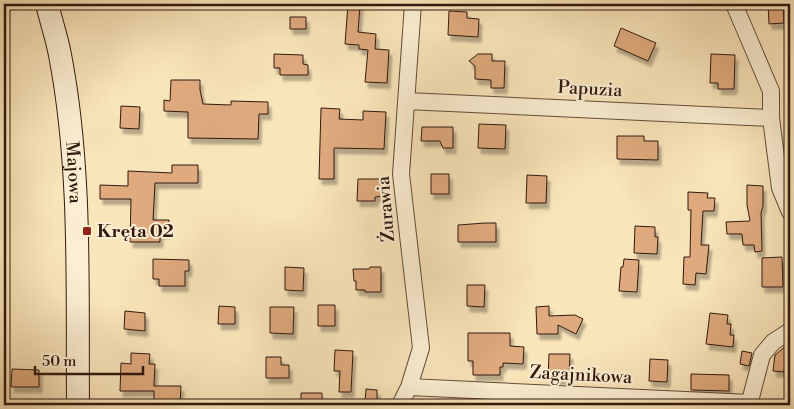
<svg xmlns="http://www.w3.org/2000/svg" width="794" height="409" viewBox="0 0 794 409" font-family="'Libre Bodoni',serif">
	<defs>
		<filter id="shadow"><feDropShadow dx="3" dy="5.5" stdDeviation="1" flood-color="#0004"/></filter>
	</defs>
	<rect width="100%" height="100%" fill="#f9e5ba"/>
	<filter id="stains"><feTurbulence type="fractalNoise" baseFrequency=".004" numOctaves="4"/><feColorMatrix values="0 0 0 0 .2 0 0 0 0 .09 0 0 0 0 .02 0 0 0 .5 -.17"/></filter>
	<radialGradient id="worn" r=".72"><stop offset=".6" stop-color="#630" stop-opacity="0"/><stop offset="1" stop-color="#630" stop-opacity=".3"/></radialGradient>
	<!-- building -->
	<path fill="#dfaa7d" stroke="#31190e" filter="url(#shadow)" d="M 348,4 L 359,4 L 360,5 L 358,32 L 376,34 L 375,49 L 389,50 L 387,83 L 365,82 L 368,50 L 359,49 L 359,45 L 345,44 Z
		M 768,4 L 783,4 L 784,23 L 769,24 Z
		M 449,11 L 467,12 L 467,18 L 479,19 L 478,37 L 448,35 Z
		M 290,17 L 306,17 L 306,29 L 290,29 Z
		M 621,28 L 656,43 L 648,61 L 614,46 Z
		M 274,54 L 303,55 L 303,64 L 308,65 L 308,75 L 280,75 L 280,68 L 274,68 Z
		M 478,54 L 492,54 L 492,61 L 505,61 L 504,88 L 491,88 L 491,80 L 475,79 L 475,66 L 469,61 Z
		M 711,54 L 735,55 L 734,89 L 718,89 L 718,83 L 710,83 Z
		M 171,80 L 200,80 L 200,90 L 203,104 L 231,105 L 231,101 L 268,102 L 268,114 L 259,114 L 258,139 L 188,138 L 188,112 L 164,111 L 164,100 L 170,101 Z
		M 121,106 L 140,107 L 139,129 L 120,128 Z
		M 321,108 L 340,109 L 339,119 L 363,120 L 363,111 L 386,112 L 384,149 L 334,148 L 334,179 L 319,179 Z
		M 479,124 L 506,125 L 505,149 L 478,148 Z
		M 422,127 L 453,127 L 453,148 L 443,148 L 440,141 L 421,141 Z
		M 617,136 L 644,136 L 644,141 L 658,141 L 658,160 L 617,159 Z
		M 172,165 L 198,165 L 198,183 L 155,183 L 153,220 L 169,220 L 168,233 L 160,233 L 160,242 L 130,242 L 131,199 L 100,199 L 100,185 L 128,186 L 128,171 L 172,173 Z
		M 431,174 L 449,174 L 449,194 L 431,194 Z
		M 527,175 L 547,176 L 546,203 L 526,203 Z
		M 358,179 L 383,179 L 383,196 L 375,197 L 375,201 L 357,201 Z
		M 747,185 L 763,186 L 763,206 L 761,213 L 762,251 L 755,252 L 754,245 L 743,245 L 742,234 L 727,234 L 726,222 L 750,221 L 747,205 Z
		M 688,192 L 708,193 L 707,198 L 715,198 L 714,211 L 703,211 L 701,245 L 709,245 L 706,274 L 696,273 L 695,285 L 683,284 L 684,257 L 690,257 L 691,210 L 688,210 Z
		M 485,223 L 496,223 L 496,242 L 458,242 L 458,225 Z
		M 635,226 L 655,227 L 655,237 L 658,237 L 657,254 L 634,253 Z
		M 782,257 L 783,287 L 762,287 L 762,258 Z
		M 153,259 L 189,260 L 189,271 L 185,271 L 185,286 L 159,286 L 159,279 L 153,279 Z
		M 624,259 L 639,260 L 637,292 L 619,291 L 621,267 L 623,267 Z
		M 285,267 L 304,268 L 303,291 L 285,290 Z
		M 370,267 L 381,267 L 381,292 L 365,292 L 365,290 L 356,290 L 356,281 L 354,281 L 353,269 L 369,269 Z
		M 467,285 L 485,285 L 484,307 L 467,306 Z
		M 318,305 L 335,305 L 335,326 L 318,326 Z
		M 219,306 L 235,307 L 235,324 L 218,324 Z
		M 549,306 L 549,316 L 575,315 L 583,319 L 576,334 L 558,325 L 558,334 L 537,334 L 536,307 Z
		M 270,307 L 294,307 L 293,334 L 270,333 Z
		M 125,311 L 145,313 L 145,331 L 124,329 Z
		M 710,313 L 728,315 L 727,324 L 731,324 L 730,335 L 734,335 L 733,347 L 706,344 Z
		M 468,333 L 510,333 L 510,346 L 524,347 L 523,364 L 503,363 L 503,367 L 500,367 L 500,375 L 473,375 L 473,361 L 468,361 Z
		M 787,345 L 784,372 L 773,371 L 775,355 Z
		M 335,350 L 353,351 L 351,392 L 339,392 L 340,371 L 334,371 Z
		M 742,351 L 752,353 L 749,366 L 740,364 Z
		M 131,353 L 150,354 L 149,364 L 155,364 L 154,386 L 181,386 L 180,405 L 154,405 L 154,391 L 120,391 L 121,363 L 131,364 Z
		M 549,354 L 570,354 L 569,379 L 548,379 Z
		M 266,357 L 281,357 L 281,365 L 289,365 L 289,378 L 266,378 Z
		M 650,359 L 668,360 L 667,382 L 649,381 Z
		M 12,369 L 39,370 L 39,387 L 11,387 Z
		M 691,374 L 729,375 L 729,391 L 691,390 Z
		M 366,389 L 377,390 L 377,403 L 365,402 Z
		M 301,393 L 322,393 L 322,405 L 301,405 Z"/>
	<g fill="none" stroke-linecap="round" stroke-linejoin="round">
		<!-- street casing -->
		<g stroke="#634c39" stroke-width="18">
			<path id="street" d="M 734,4 L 771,91 L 771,118 L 780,188 L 790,212
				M 406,101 L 771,118
				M 409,387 L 750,403
				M 400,405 L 409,387 L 421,348 L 401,174 L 413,4
				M 749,405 L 762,355 L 773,342 L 790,331"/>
		</g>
		<!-- secondary casing -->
		<g stroke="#31190e" stroke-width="24">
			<g id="secondary">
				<path id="s1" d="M 47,4 C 51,21 57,38 60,55 C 82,169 77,290 78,405"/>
			</g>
		</g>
		<!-- street -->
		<use href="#street" stroke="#fbeed2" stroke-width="16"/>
		<!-- secondary -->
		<use href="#secondary" stroke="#fbeed2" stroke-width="22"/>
	</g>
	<!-- markers -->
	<rect fill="#8f2418" stroke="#fbeed2" stroke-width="2" x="82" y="226" width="10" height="10" rx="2.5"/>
	<g text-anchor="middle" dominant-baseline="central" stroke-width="4" stroke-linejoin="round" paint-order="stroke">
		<!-- street labels -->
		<g font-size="18" fill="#31190e" stroke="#fbeed2">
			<text transform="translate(590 89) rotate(3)">Papuzia</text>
			<text stroke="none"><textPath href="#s1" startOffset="171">Majowa</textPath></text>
			<text transform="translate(386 209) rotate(-95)">Żurawia</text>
			<text transform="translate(581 375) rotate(3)">Zagajnikowa</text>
		</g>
		<!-- poi labels -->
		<g font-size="18" font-weight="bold" fill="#31190e" stroke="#fbeed2" text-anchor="start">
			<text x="97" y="231">Kręta 02</text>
		</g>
	</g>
	<!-- margin -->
	<rect width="794" height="409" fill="none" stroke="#f9e5ba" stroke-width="20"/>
	<rect x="5" y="5" width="784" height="399" fill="none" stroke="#31190e" stroke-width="2.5"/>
	<rect x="10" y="10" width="774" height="389" fill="none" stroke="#31190e"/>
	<!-- scale -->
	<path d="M35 366v8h108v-8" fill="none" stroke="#31190e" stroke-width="2.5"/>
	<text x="42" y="366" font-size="15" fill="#31190e" stroke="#fbeed2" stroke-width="4" paint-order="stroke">50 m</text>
	<rect width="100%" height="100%" filter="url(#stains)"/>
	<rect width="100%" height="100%" fill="url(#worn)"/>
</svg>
